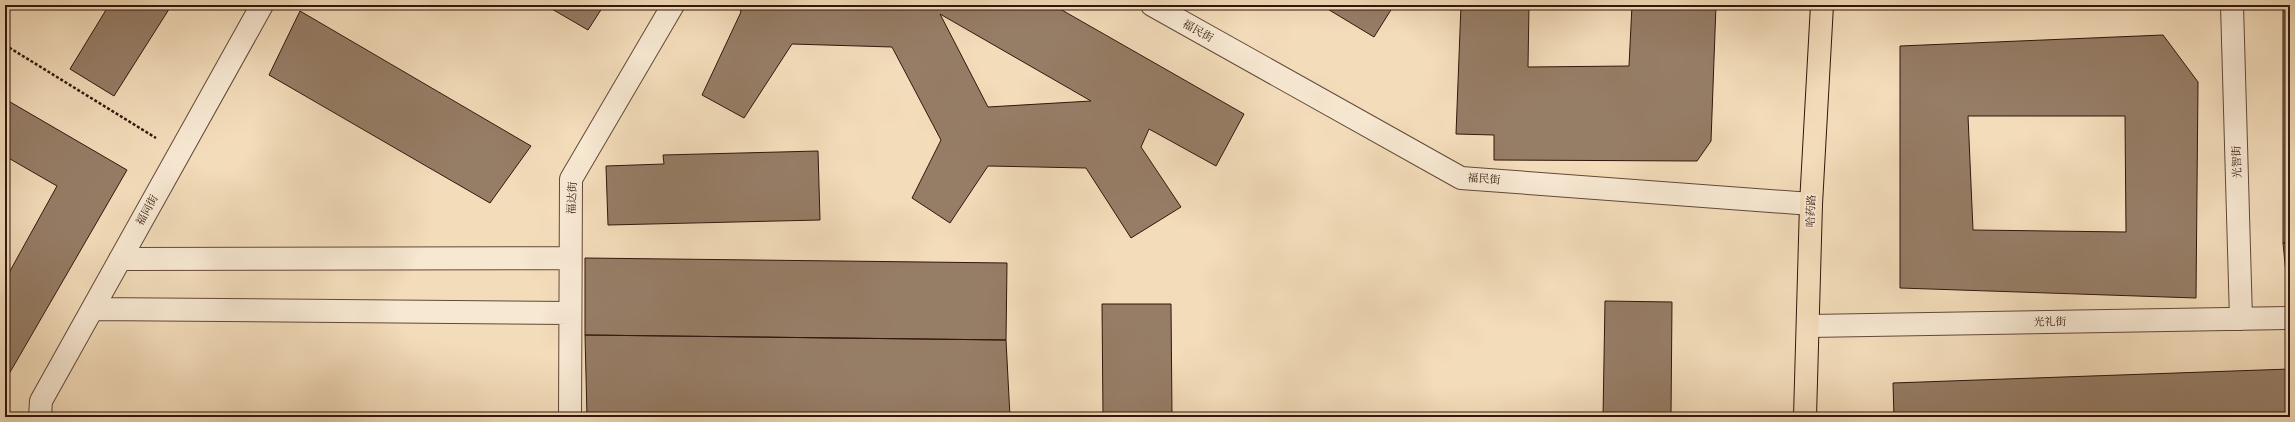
<svg xmlns="http://www.w3.org/2000/svg" width="2295" height="422" viewBox="0 0 2295 422" font-family="'IM FELL French Canon','Noto Serif SC',serif">
	<rect width="100%" height="100%" fill="#f3dcba"/>
	<filter id="stains"><feTurbulence type="fractalNoise" baseFrequency=".005" numOctaves="4"/><feColorMatrix values="0 0 0 0 .2 0 0 0 0 .09 0 0 0 0 .02 0 0 0 .5 -.17"/></filter>
	<radialGradient id="worn" r=".72"><stop offset=".6" stop-color="#630" stop-opacity="0"/><stop offset="1" stop-color="#630" stop-opacity=".3"/></radialGradient>
	<!-- building -->
	<path fill="#967d66" stroke="#32170c" fill-rule="evenodd" d="M 109,5 L 171,6 L 114,96 L 70,69 Z
		M 545,5 L 604,5 L 588,30 Z
		M 738,5 L 1053,5 L 1244,114 L 1216,166 L 1149,129 L 1141,147 L 1181,207 L 1131,238 L 1086,168 L 988,166 L 950,223 L 912,198 L 941,140 L 892,47 L 792,44 L 744,118 L 702,95 L 741,12 ZM 940,14 L 1091,101 L 988,107 Z
		M 1321,5 L 1394,5 L 1374,37 Z
		M 1461,5 L 1529,5 L 1528,67 L 1629,66 L 1632,5 L 1716,5 L 1711,141 L 1697,161 L 1494,160 L 1494,135 L 1456,134 Z
		M 2283,5 L 2290,5 L 2290,243 L 2283,243 Z
		M 300,11 L 531,146 L 490,203 L 269,75 Z
		M 2163,35 L 2198,82 L 2196,298 L 1900,288 L 1900,46 ZM 1968,116 L 2125,116 L 2126,232 L 1973,230 Z
		M 5,99 L 127,170 L 9,374 L 5,374 L 5,280 L 57,186 L 5,156 Z
		M 818,151 L 820,220 L 608,225 L 606,166 L 664,164 L 663,155 Z
		M 2283,243 L 2290,243 L 2290,294 L 2288,294 Z
		M 585,258 L 1007,263 L 1006,340 L 585,335 Z
		M 1605,301 L 1672,302 L 1671,417 L 1603,417 Z
		M 1102,304 L 1171,304 L 1172,417 L 1103,417 Z
		M 585,335 L 1006,340 L 1010,417 L 587,417 Z
		M 2290,369 L 2290,417 L 1894,417 L 1893,383 Z"/>
	<g fill="none" stroke-linecap="round" stroke-linejoin="round">
		<!-- minor casing -->
		<g stroke="#624838" stroke-width="24">
			<path id="minor" d="M 1152,5 L 1461,178 L 1811,204
				M 2232,5 L 2241,319
				M 120,259 L 570,258
				M 93,309 L 570,313
				M 1809,326 L 2290,318
				M 40,417 L 41,401 L 262,5
				M 570,417 L 571,179 L 673,5"/>
		</g>
		<!-- major casing -->
		<g stroke="#32170c" stroke-width="24">
			<path id="major" d="M 1805,417 L 1811,204 L 1822,5"/>
		</g>
		<!-- path -->
		<path stroke="#32170c" stroke-width="2.5" stroke-dasharray="3 2" stroke-linecap="butt" d="M 5,45 L 156,138"/>
		<!-- minor -->
		<use href="#minor" stroke="#f7e8d2" stroke-width="22"/>
		<!-- major -->
		<use href="#major" stroke="#f3dcba" stroke-width="22"/>
	</g>
	<g text-anchor="middle" dominant-baseline="central" stroke-width="4" stroke-linejoin="round" paint-order="stroke">
		<!-- street labels -->
		<g font-size="11" fill="#32170c" stroke="#f7e8d2">
			<text transform="translate(1198 31) rotate(29)">福民街</text>
			<text transform="translate(2237 162) rotate(-92)">光智街</text>
			<text transform="translate(1484 179) rotate(4)">福民街</text>
			<text transform="translate(572 198) rotate(-87)">福达街</text>
			<text transform="translate(147 210) rotate(-61)">福同街</text>
			<text transform="translate(1811 211) rotate(-88)">哈药路</text>
			<text transform="translate(2050 322) rotate(-1)">光礼街</text>
		</g>
	</g>
	<!-- margin -->
	<rect width="2295" height="422" fill="none" stroke="#f3dcba" stroke-width="20"/>
	<rect x="6" y="6" width="2283" height="410" fill="none" stroke="#32170c" stroke-width="2"/>
	<rect x="10" y="10" width="2275" height="402" fill="none" stroke="#32170c"/>
	<rect width="100%" height="100%" filter="url(#stains)"/>
	<rect width="100%" height="100%" fill="url(#worn)"/>
</svg>
